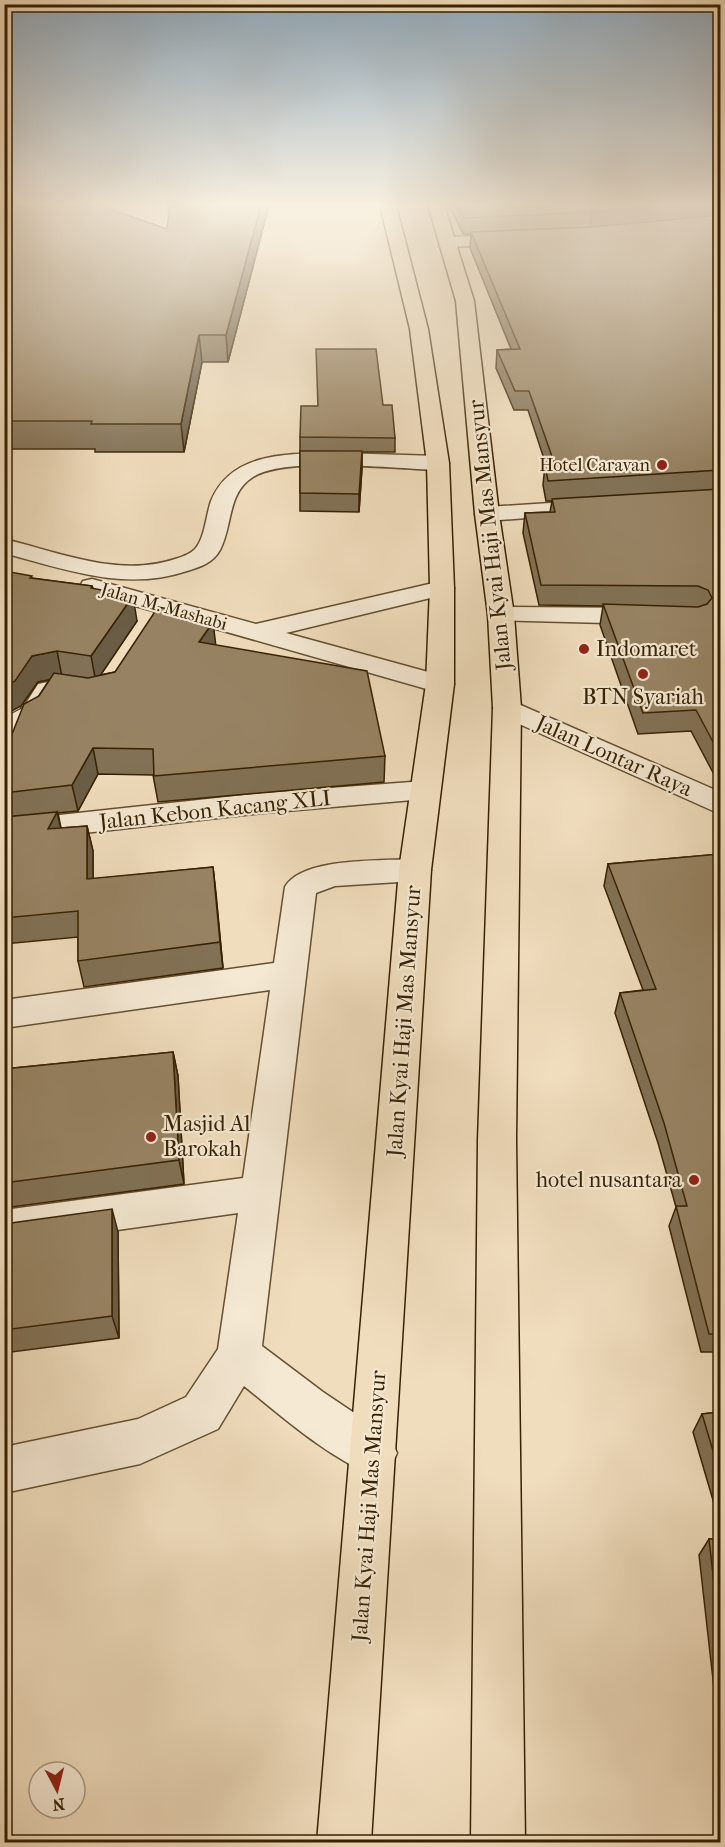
<svg xmlns="http://www.w3.org/2000/svg" width="725" height="1847" viewBox="0 0 725 1847" font-family="'IM FELL French Canon',serif">
	<rect width="100%" height="100%" fill="#f0ddbd"/>
	<filter id="stains"><feTurbulence type="fractalNoise" baseFrequency=".00333" numOctaves="4"/><feColorMatrix values="0 0 0 0 .2 0 0 0 0 .09 0 0 0 0 .02 0 0 0 .5 -.17"/></filter>
	<radialGradient id="worn" r=".72"><stop offset=".6" stop-color="#630" stop-opacity="0"/><stop offset="1" stop-color="#630" stop-opacity=".3"/></radialGradient>
	<g fill="none" stroke-linecap="round" stroke-linejoin="round">
		<!-- minor casing -->
		<g stroke="#655031" stroke-width="3">
			<path id="minor" d="M 515,235 L 523,240 L 521,244 L 447,247 L 439,242 L 447,237 Z
				M 596,500 L 604,502 L 608,507 L 604,512 L 487,521 L 479,519 L 475,514 L 479,509 L 487,507 Z
				M 501,607 L 646,608 L 655,611 L 659,616 L 655,621 L 646,624 L 492,620 L 488,615 L 492,610 Z
				M 48,682 L 58,684 L 62,690 L 43,720 L 28,728 L 14,764 L 4,766 L 4,718 L 23,708 L 38,684 Z
				M 425,781 L 436,784 L 440,791 L 436,798 L 263,813 L 4,842 L 4,821 L 263,793 Z
				M 415,859 L 426,862 L 431,870 L 426,878 L 415,881 L 335,886 L 316,893 L 262,1346 L 323,1392 L 390,1437 L 397,1453 L 390,1469 L 374,1476 C 326,1456 284,1418 244,1386 L 218,1429 L 140,1464 L 4,1493 L 4,1447 L 138,1419 L 186,1397 L 218,1349 L 238,1213 L 4,1246 L 4,1210 L 243,1178 L 270,990 L 4,1028 L 4,1000 L 274,963 L 285,887 C 302,857 383,861 415,859 Z"/>
		</g>
		<!-- tertiary casing -->
		<g stroke="#655031" stroke-width="3">
			<path id="tertiary" d="M 339,453 L 438,456 L 446,458 L 449,463 L 446,468 L 438,470 C 396,469 286,456 253,477 C 227,493 233,525 220,550 C 213,563 200,567 187,571 C 125,592 64,569 4,553 L 4,539 C 59,552 119,578 175,559 C 182,557 190,554 195,549 C 205,538 206,515 211,501 C 232,450 292,454 339,453 Z
				M 92,579 L 256,624 L 442,581 L 451,583 L 454,588 L 451,593 L 286,633 L 450,678 L 454,684 L 450,690 L 440,692 L 430,690 L 83,591 L 80,586 L 83,581 Z
				M 507,699 L 720,792 L 720,814 L 497,714 L 493,708 L 497,702 Z"/>
		</g>
		<!-- primary casing -->
		<g stroke="#372102" stroke-width="3">
			<path id="primary" d="M 380,205 L 396,205 L 428,329 L 449,463 L 454,588 L 454,684 L 431,870 L 371,1842 L 317,1842 L 399,870 L 426,684 L 430,588 L 427,463 L 410,329 Z
				M 428,205 L 444,205 L 474,301 L 499,514 L 514,615 L 521,708 L 516,1140 L 525,1842 L 471,1842 L 478,1140 L 493,708 L 488,615 L 475,514 L 456,301 Z"/>
		</g>
		<!-- minor -->
		<use href="#minor" fill="#f5e9d4" fill-rule="evenodd"/>
		<!-- tertiary -->
		<use href="#tertiary" fill="#f5e9d4" fill-rule="evenodd"/>
		<!-- primary -->
		<use href="#primary" fill="#f0ddbd" fill-rule="evenodd"/>
	</g>
	<!-- wall -->
	<path fill="#827155" stroke="#372102" stroke-width="1.5" d="M 4,205 L 106,208 L 167,229 L 170,205 L 269,205 L 228,362 L 202,362 L 184,452 L 95,452 L 95,449 L 4,449 Z
		M 449,205 L 720,205 L 720,782 L 718,782 L 691,731 L 638,734 L 600,625 L 603,606 L 539,605 L 523,533 L 525,513 L 550,512 L 552,501 L 546,501 L 543,485 L 545,465 L 546,465 L 528,410 L 514,410 L 496,368 L 497,350 L 511,349 L 470,248 L 471,234 L 463,234 Z
		M 383,405 L 395,438 L 395,452 L 362,452 L 362,468 L 359,512 L 300,511 L 300,437 Z
		M 32,578 L 92,586 L 93,588 L 137,621 L 100,675 L 115,672 L 174,610 L 175,615 L 213,622 L 215,645 L 385,756 L 384,782 L 158,802 L 153,775 L 98,774 L 78,811 L 58,813 L 61,828 L 87,826 L 93,851 L 93,879 L 213,867 L 223,968 L 84,987 L 78,961 L 78,937 L 4,944 L 4,740 L 10,739 L 50,679 L 38,682 L 21,706 Z
		M 720,854 L 720,1352 L 701,1352 L 669,1226 L 676,1207 L 658,1143 L 615,1013 L 620,993 L 643,990 L 604,886 L 608,864 Z
		M 173,1052 L 178,1076 L 184,1184 L 4,1208 L 4,1069 Z
		M 4,1224 L 118,1232 L 119,1338 L 4,1353 Z
		M 720,1412 L 720,1524 L 693,1432 L 702,1414 Z
		M 709,1539 L 720,1539 L 720,1742 L 699,1555 Z"/>
	<!-- shaded-wall -->
	<path fill="#6a5c45" stroke="#372102" stroke-width="1.5" d="M 261,205 L 269,205 L 228,362 L 226,335 Z
		M 679,205 L 720,205 L 720,217 L 590,229 L 592,212 Z
		M 199,335 L 202,362 L 184,452 L 181,424 Z
		M 362,451 L 362,468 L 359,512 L 359,494 Z
		M 133,596 L 137,621 L 96,682 L 91,656 Z
		M 213,622 L 216,647 L 199,642 Z
		M 57,651 L 62,677 L 38,682 L 21,706 L 4,715 L 4,686 L 32,656 Z
		M 93,748 L 98,774 L 78,811 L 72,785 Z
		M 57,812 L 63,838 L 48,829 Z
		M 87,826 L 93,851 L 93,905 L 87,879 Z
		M 213,867 L 216,893 L 223,968 L 220,942 Z
		M 173,1052 L 178,1076 L 184,1184 L 179,1160 Z
		M 112,1209 L 118,1232 L 119,1338 L 112,1316 Z"/>
	<!-- building -->
	<path fill="#978363" stroke="#372102" stroke-width="1.5" d="M 4,205 L 104,205 L 106,208 L 167,229 L 170,205 L 261,205 L 226,335 L 199,335 L 181,424 L 91,424 L 92,421 L 4,421 Z
		M 457,205 L 679,205 L 592,212 L 464,218 Z
		M 720,215 L 720,470 L 548,481 L 545,465 L 555,465 L 529,391 L 515,391 L 497,350 L 520,349 L 471,232 L 592,227 Z
		M 316,349 L 376,349 L 383,405 L 392,405 L 395,438 L 300,437 L 301,406 L 318,406 Z
		M 300,451 L 362,451 L 359,494 L 300,493 Z
		M 720,489 L 720,755 L 696,710 L 643,713 L 603,604 L 698,607 L 707,604 L 712,598 L 708,590 L 698,586 L 541,585 L 525,513 L 555,512 L 552,499 Z
		M 4,571 L 32,576 L 30,578 L 92,586 L 91,588 L 133,596 L 91,656 L 57,651 L 32,656 L 15,681 L 4,686 Z
		M 158,607 L 174,610 L 171,614 L 213,622 L 199,642 L 367,671 L 385,756 L 154,776 L 153,749 L 93,748 L 72,785 L 4,793 L 4,740 L 10,739 L 24,704 L 39,696 L 54,673 L 88,678 L 115,672 Z
		M 57,812 L 48,829 L 87,826 L 87,879 L 213,867 L 220,942 L 78,961 L 78,911 L 4,918 L 4,817 Z
		M 720,854 L 720,1334 L 709,1334 L 676,1206 L 687,1206 L 664,1123 L 620,993 L 656,989 L 608,864 Z
		M 173,1052 L 179,1160 L 4,1183 L 4,1069 Z
		M 112,1209 L 112,1316 L 4,1330 L 4,1224 Z
		M 720,1412 L 720,1474 L 702,1414 Z
		M 709,1539 L 720,1539 L 720,1637 Z"/>
	<!-- sky -->
	<linearGradient id="sky" x2="0" y2="1"><stop stop-color="#92abbd"/><stop offset="0.44" stop-color="#f8f0e1"/><stop offset="1" stop-color="#f8f0e1" stop-opacity="0"/></linearGradient>
	<rect width="725" height="464" fill="url(#sky)"/>
	<!-- markers -->
	<g fill="#8f2418" stroke="#f5e9d4" stroke-width="2">
		<circle cx="662" cy="465" r="6"/>
		<circle cx="584" cy="649" r="6"/>
		<circle cx="643" cy="674" r="6"/>
		<circle cx="151" cy="1137" r="6"/>
		<circle cx="694" cy="1180" r="6"/>
	</g>
	<g text-anchor="middle" dominant-baseline="central" stroke-width="4.5" stroke-linejoin="round" paint-order="stroke">
		<!-- far-poi labels -->
		<g font-size="18" fill="#372102" stroke="#f5e9d4" text-anchor="end">
			<text x="650" y="465">Hotel Caravan</text>
		</g>
		<!-- far-street labels -->
		<g font-size="18" fill="#372102" stroke="#f5e9d4">
			<text transform="translate(164 607) rotate(16)">Jalan M. Mashabi</text>
		</g>
		<!-- street labels -->
		<g font-size="22" fill="#372102" stroke="#f5e9d4">
			<text transform="translate(490 535) rotate(-96)">Jalan Kyai Haji Mas Mansyur</text>
			<text transform="translate(614 756) rotate(24)">Jalan Lontar Raya</text>
			<text transform="translate(215 810) rotate(-6)">Jalan Kebon Kacang XLI</text>
			<text transform="translate(404 1021) rotate(-86)">Jalan Kyai Haji Mas Mansyur</text>
			<text transform="translate(369 1506) rotate(-86)">Jalan Kyai Haji Mas Mansyur</text>
		</g>
		<!-- poi labels -->
		<g font-size="22" fill="#372102" stroke="#f5e9d4" text-anchor="start">
			<text x="596" y="649">Indomaret</text>
			<text x="643" y="697" text-anchor="middle">BTN Syariah</text>
			<text x="163" y="1124">Masjid Al<tspan x="163" dy="25">Barokah</tspan></text>
			<text x="682" y="1180" text-anchor="end">hotel nusantara</text>
		</g>
	</g>
	<!-- margin -->
	<rect width="725" height="1847" fill="none" stroke="#f0ddbd" stroke-width="24"/>
	<rect x="6" y="6" width="713" height="1835" fill="none" stroke="#372102" stroke-width="3"/>
	<rect x="12" y="12" width="701" height="1823" fill="none" stroke="#372102" stroke-width="1.5"/>
	<!-- north arrow -->
	<g transform="translate(57 1790) rotate(173)"><circle r="28" fill="#f5e9d4" stroke="#a99980" stroke-width="1.5"/>
	<path d="M0-4.5L10 22L0 15L-10 22Z" fill="#8f2418"/>
	<text y="-9" font-size="16" font-weight="bold" text-anchor="middle" fill="#372102">N</text>
	</g>
	<rect width="100%" height="100%" filter="url(#stains)"/>
	<rect width="100%" height="100%" fill="url(#worn)"/>
</svg>
